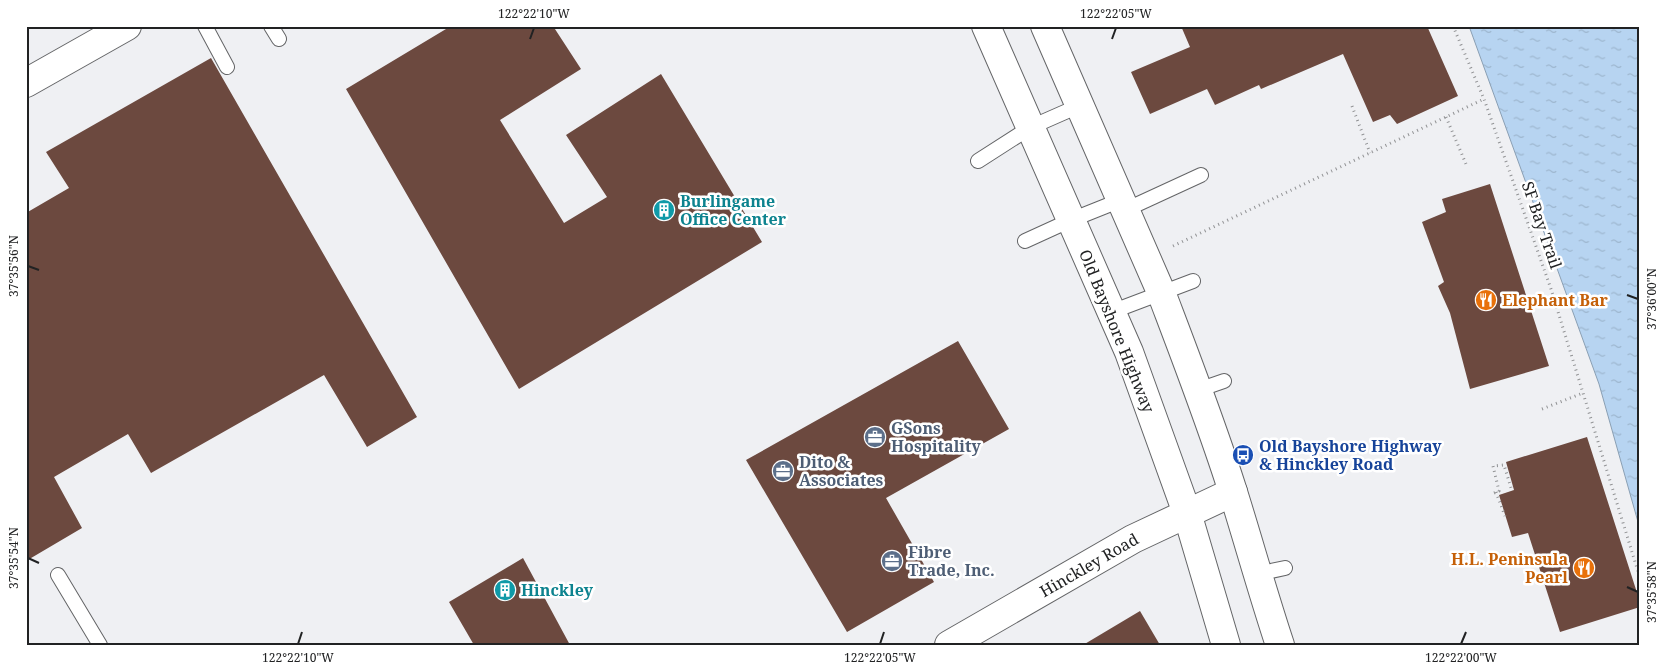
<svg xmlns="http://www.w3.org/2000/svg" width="1666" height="671" viewBox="0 0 1666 671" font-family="'Noto Serif',serif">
	<defs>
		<pattern id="water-ripples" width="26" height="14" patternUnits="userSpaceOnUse" patternTransform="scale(1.25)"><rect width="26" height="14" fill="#b7d4f1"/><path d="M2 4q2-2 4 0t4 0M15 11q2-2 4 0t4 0" fill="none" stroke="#9db6ce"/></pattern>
	</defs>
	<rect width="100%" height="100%" fill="#eff0f3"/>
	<!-- water -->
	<path fill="url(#water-ripples)" stroke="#8a9fb3" d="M 1469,26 L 1640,26 L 1640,529 L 1599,384 Z"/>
	<!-- building -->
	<path fill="#6c493f" d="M 451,26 L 553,26 L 581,69 L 500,120 L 564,223 L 607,197 L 566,135 L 661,74 L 762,242 L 519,389 L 346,89 Z
		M 1181,26 L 1427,26 L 1458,96 L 1397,124 L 1390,115 L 1373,122 L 1343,54 L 1261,89 L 1259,85 L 1215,105 L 1207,89 L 1150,114 L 1131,72 L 1190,47 Z
		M 211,58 L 417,417 L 367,447 L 324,375 L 151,473 L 128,434 L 54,477 L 82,528 L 26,561 L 26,213 L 69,188 L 46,152 Z
		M 1490,184 L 1549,366 L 1470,389 L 1450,313 L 1438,286 L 1444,282 L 1422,222 L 1446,212 L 1442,199 Z
		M 958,341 L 1009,429 L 886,498 L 934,582 L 847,632 L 746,460 Z
		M 1587,437 L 1640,602 L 1640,607 L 1560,632 L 1528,533 L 1512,537 L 1499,495 L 1514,490 L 1506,462 Z
		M 523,558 L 570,645 L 474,645 L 449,602 Z
		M 1140,611 L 1160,645 L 1083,645 Z"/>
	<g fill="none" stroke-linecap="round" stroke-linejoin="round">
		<!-- service casing -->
		<g stroke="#646567" stroke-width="16">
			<path id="service" d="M 205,26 L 227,67
				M 271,26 L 279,39
				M 978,161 L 1031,127 L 1081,105
				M 1125,210 L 1201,175
				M 1025,241 L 1071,220 L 1121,200
				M 1111,312 L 1193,281
				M 1198,390 L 1224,381
				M 1257,574 L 1285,568
				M 58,575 L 100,645"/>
		</g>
		<!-- minor casing -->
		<g stroke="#646567" stroke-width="30">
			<path id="minor" d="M 26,83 L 127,26
				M 949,645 L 1133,539 L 1233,492"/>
		</g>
		<!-- secondary casing -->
		<g stroke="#646567" stroke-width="30">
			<path id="secondary" d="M 986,26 L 1129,352 L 1187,513 L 1226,645
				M 1045,26 L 1161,292 C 1186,358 1212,425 1233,492 C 1249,543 1263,594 1280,645"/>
		</g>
		<!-- path -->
		<path stroke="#919294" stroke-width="3" stroke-dasharray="1 4" stroke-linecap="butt" d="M 1453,26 L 1484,99 L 1551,289 L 1640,578
			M 1352,106 L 1370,153
			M 1446,117 L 1466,164
			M 1173,246 L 1484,99
			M 1542,409 L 1583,393
			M 1496,492 L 1505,516
			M 1494,493 L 1499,491 L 1493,466 L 1504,465 L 1512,491"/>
		<!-- service -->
		<use href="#service" stroke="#fff" stroke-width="14"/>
		<!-- minor -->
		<use href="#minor" stroke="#fff" stroke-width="28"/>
		<!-- secondary -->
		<use href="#secondary" stroke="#fff" stroke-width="28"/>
	</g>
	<!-- ticks -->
	<path fill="none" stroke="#212223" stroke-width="2" d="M 530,39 L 534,28M 1112,39 L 1116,28M 28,266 L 39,270M 1627,295 L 1638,299M 28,558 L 39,563M 1627,587 L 1638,592M 298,644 L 302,632M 880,644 L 884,632M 1461,644 L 1466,632"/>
	<!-- icons -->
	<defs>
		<g id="building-disc" transform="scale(1.125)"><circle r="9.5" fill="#0f9aa8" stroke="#fff"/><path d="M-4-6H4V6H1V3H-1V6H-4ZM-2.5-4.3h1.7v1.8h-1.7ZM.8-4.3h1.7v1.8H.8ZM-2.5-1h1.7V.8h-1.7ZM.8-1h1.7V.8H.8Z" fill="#fff"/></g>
		<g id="restaurant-disc" transform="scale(1.125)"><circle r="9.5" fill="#e8710a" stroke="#fff"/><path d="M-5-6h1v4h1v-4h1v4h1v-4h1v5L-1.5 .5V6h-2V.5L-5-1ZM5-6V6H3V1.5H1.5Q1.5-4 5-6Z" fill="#fff"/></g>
		<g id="office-disc" transform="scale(1.125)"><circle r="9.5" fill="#5c6f8a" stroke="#fff"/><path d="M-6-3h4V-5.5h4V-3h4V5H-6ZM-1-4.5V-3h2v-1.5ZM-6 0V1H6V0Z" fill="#fff"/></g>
		<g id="bus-disc" transform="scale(1.125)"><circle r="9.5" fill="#1a4fb4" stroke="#fff"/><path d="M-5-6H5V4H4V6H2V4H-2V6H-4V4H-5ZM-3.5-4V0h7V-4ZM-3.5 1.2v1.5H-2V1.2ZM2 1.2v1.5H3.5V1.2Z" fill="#fff"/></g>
	</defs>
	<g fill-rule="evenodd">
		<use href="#building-disc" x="664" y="210"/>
		<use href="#restaurant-disc" x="1486" y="300"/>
		<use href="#office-disc" x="875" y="437"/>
		<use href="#bus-disc" x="1243" y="455"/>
		<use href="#office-disc" x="783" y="471"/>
		<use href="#office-disc" x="892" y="561"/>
		<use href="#restaurant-disc" x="1584" y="568"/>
		<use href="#building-disc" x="505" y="590"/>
	</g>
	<g text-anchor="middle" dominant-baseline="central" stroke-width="5" stroke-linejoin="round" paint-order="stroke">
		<!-- culture labels -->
		<g font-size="16" font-weight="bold" fill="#0d838f" stroke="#fff" text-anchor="start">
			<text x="680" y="201">Burlingame<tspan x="680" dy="18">Office Center</tspan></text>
			<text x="521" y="590">Hinckley</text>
		</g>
		<!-- street labels -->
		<g font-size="16" fill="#212223" stroke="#fff">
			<text transform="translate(1542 225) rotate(71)">SF Bay Trail</text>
			<text transform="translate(1117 331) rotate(68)">Old Bayshore Highway</text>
			<text transform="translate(1089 565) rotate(-30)">Hinckley Road</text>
		</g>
		<!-- food labels -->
		<g font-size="16" font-weight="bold" fill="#c56008" stroke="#fff" text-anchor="start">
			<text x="1502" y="300">Elephant Bar</text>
			<text x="1568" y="559" text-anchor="end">H.L. Peninsula<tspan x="1568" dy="18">Pearl</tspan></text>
		</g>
		<!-- service labels -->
		<g font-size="16" font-weight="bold" fill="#4e5e75" stroke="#fff" text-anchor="start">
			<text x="891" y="428">GSons<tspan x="891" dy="18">Hospitality</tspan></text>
			<text x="799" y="462">Dito &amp;<tspan x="799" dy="18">Associates</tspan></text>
			<text x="908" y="552">Fibre<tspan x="908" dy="18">Trade, Inc.</tspan></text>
		</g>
		<!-- transit labels -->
		<g font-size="16" font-weight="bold" fill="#164399" stroke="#fff" text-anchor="start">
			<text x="1259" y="446">Old Bayshore Highway<tspan x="1259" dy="18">&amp; Hinckley Road</tspan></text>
		</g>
	</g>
	<!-- border -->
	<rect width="1666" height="671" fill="none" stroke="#ffffff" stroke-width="55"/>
	<rect x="28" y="28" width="1610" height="616" fill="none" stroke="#212223" stroke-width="2"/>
	<g font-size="12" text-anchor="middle" fill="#212223">
		<text x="534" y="18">122°22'10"W</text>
		<text x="1116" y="18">122°22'05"W</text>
		<text transform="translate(14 266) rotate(-90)" y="4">37°35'56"N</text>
		<text transform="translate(1652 299) rotate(-90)" y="4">37°36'00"N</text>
		<text transform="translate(14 558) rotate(-90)" y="4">37°35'54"N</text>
		<text transform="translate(1652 592) rotate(-90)" y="4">37°35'58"N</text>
		<text x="298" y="662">122°22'10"W</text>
		<text x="880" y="662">122°22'05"W</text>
		<text x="1461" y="662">122°22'00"W</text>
	</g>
</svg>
